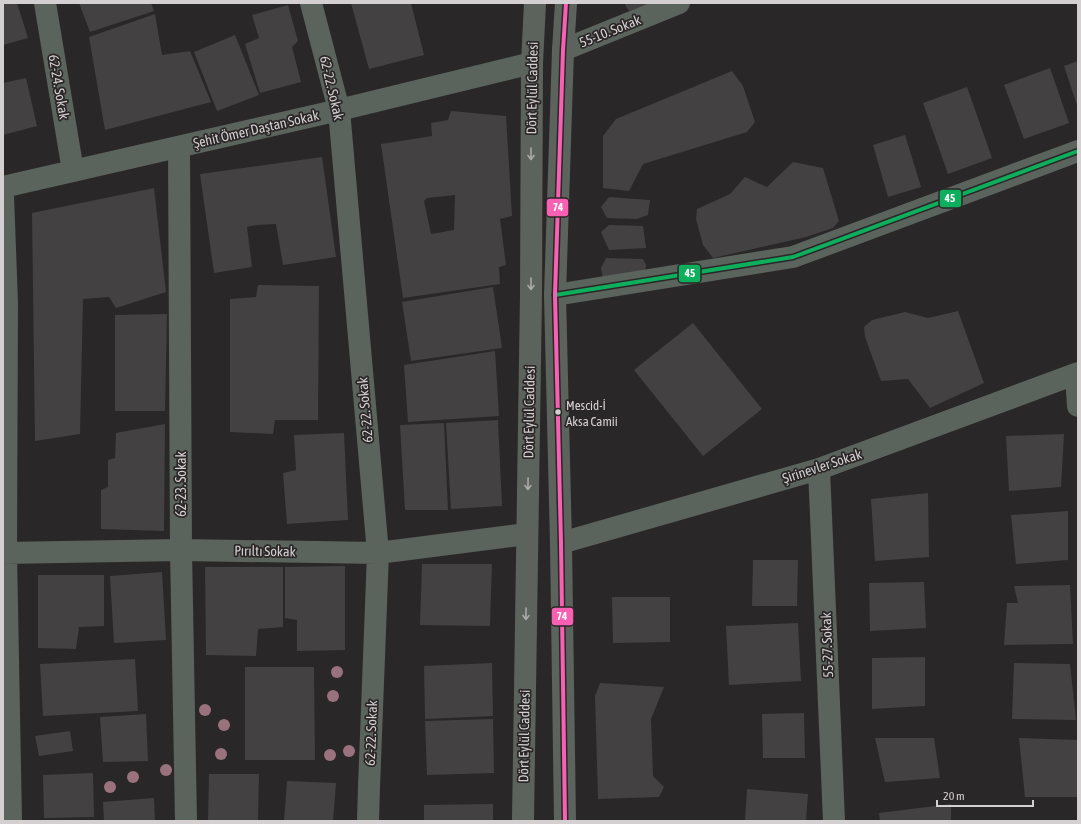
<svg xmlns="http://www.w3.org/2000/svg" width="1081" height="824" viewBox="0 0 1081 824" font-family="'Asap Condensed',sans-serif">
	<rect width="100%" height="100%" fill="#2a2728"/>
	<!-- building -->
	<path fill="#444142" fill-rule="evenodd" d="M 3,3 L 17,3 L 28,38 L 3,45 Z
		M 79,3 L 151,3 L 154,11 L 90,32 Z
		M 351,3 L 411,3 L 424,55 L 369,69 Z
		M 624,3 L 652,3 L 629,11 Z
		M 288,5 L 298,41 L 292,47 L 301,82 L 260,93 L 245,44 L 259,38 L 252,15 Z
		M 155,14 L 162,55 L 190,51 L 211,102 L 105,130 L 89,37 Z
		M 235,35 L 259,95 L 217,111 L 194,52 Z
		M 1078,61 L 1078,108 L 1064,66 Z
		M 1050,68 L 1069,123 L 1024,139 L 1004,85 Z
		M 732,71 L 743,86 L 755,122 L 747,132 L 643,164 L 629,191 L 603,188 L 603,136 L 616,119 Z
		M 26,78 L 37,126 L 3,135 L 3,83 Z
		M 967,87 L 992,158 L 948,174 L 923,103 Z
		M 451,111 L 506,116 L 512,216 L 500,219 L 506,265 L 499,267 L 500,284 L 403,298 L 381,144 L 432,136 L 431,123 L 448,120 ZM 455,195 L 454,230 L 431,234 L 424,201 L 427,198 Z
		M 905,135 L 921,187 L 888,197 L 873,145 Z
		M 322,157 L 336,257 L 283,265 L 276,224 L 256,225 L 247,227 L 252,267 L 214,273 L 200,174 Z
		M 793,162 L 823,168 L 839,221 L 833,228 L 806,237 L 713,258 L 703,245 L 696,219 L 697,209 L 730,194 L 745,177 L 767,187 Z
		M 154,188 L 166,292 L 116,308 L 109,297 L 83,299 L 80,434 L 35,441 L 32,213 Z
		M 609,197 L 650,200 L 648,215 L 637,219 L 607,218 L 601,207 Z
		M 609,225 L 643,226 L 646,248 L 609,250 L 601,232 Z
		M 606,258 L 643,259 L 646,265 L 644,279 L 603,279 L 601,268 Z
		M 258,285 L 319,286 L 318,420 L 275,420 L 273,434 L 230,432 L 230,299 L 256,297 Z
		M 493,287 L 502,348 L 411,361 L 402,302 Z
		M 958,311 L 984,383 L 930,408 L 908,379 L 881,381 L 865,337 L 864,327 L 872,320 L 905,312 L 928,318 Z
		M 167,314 L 165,411 L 115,411 L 115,315 Z
		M 693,323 L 762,409 L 703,456 L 634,370 Z
		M 495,351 L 499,416 L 408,422 L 404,365 Z
		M 498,420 L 502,506 L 451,509 L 446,423 Z
		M 444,423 L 448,510 L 405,510 L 400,425 Z
		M 165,424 L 164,531 L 101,529 L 101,490 L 108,487 L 108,460 L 115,458 L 116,433 Z
		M 344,433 L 348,520 L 287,524 L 283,473 L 296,470 L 294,435 Z
		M 1064,434 L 1061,487 L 1009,491 L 1006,436 Z
		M 928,493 L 929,557 L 875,561 L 871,499 Z
		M 1068,511 L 1068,560 L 1016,564 L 1011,515 Z
		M 753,560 L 798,560 L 797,606 L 752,606 Z
		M 422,564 L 492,564 L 490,626 L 420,625 Z
		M 345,566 L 345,650 L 297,651 L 297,620 L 285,618 L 285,567 Z
		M 205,567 L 283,567 L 283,627 L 258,629 L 256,656 L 206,655 Z
		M 162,572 L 166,640 L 114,643 L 110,576 Z
		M 38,575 L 104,575 L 104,626 L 79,627 L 76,649 L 38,648 Z
		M 924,582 L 926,628 L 870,631 L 869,583 Z
		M 1070,585 L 1073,644 L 1004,645 L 1007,603 L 1018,603 L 1014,586 Z
		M 612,597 L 670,597 L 670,642 L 613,643 Z
		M 798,623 L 801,681 L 729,685 L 726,626 Z
		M 925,657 L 925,706 L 872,709 L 872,658 Z
		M 135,659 L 138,711 L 43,716 L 40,664 Z
		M 492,663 L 493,716 L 425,719 L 424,666 Z
		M 1014,663 L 1070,664 L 1076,720 L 1012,719 Z
		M 245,667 L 314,667 L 315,760 L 245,760 Z
		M 600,683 L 664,687 L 651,719 L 653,776 L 664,787 L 659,797 L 598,799 L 595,696 Z
		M 804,713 L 805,758 L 763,758 L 762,714 Z
		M 146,714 L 148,761 L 103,762 L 100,717 Z
		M 493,719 L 494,773 L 427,775 L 425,721 Z
		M 70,731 L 73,751 L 39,756 L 35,736 Z
		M 875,738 L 934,738 L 940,778 L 885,782 Z
		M 1019,738 L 1078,740 L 1078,797 L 1025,797 Z
		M 93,773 L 94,817 L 44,818 L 43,775 Z
		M 209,774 L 259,774 L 258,821 L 208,821 Z
		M 287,781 L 336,783 L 333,821 L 284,821 Z
		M 747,789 L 808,794 L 806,821 L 745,821 Z
		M 154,798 L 155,821 L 104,821 L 103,802 Z
		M 493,804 L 493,821 L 424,821 L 424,805 Z
		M 951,804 L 951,821 L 880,821 L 879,813 Z"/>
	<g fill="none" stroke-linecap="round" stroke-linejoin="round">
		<!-- street -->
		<path stroke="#5b635d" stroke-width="22" d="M 45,3 L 73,171
			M 311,3 L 339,110 L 378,553 L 369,787 L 368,821
			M 563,50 L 679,3
			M 179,147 L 181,550 L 186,821
			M 3,187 L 339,110 L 532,63
			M 3,195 L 7,303 L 6,553 L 11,821
			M 555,295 L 793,257 L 1078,151
			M 1076,374 L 1078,406
			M 819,469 L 834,821
			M 561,543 L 819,469 L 1078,373
			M 3,553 L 181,550 L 378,553 L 527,534"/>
		<!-- primary -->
		<path stroke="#5c635d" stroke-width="22" d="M 523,821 L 531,295 L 532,63 L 535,3
			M 565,821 L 561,543 L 555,295 L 563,50 L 566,3"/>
		<!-- bus-1 casing -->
		<g stroke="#2b2627" stroke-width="7">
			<path id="bus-1" d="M 555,295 L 793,257 L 1078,151"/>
		</g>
		<!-- bus-2 casing -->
		<g stroke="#2b2627" stroke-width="7">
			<path id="bus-2" d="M 565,821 L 561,543 L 555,295 L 563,50 L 566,3"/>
		</g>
		<!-- bus-1 -->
		<use href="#bus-1" stroke="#0daf5c" stroke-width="4"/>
		<!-- bus-2 -->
		<use href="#bus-2" stroke="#f860b3" stroke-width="4"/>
	</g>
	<!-- trees -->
	<g fill="#9a727d">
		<circle cx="337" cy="672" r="6"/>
		<circle cx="333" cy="696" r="6"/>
		<circle cx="205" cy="710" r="6"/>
		<circle cx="224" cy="725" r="6"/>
		<circle cx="349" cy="751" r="6"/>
		<circle cx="221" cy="754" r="6"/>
		<circle cx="330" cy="755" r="6"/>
		<circle cx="166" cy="770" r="6"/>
		<circle cx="133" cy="777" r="6"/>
		<circle cx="110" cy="787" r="6"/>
	</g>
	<!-- one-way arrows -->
	<defs><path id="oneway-shaft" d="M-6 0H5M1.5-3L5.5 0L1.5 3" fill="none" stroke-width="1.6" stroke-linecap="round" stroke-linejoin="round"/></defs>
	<g stroke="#aaaaa8">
		<use href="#oneway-shaft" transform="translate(531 154) rotate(90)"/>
		<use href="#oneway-shaft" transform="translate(531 284) rotate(90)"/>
		<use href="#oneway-shaft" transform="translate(528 484) rotate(91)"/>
		<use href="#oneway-shaft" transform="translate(526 614) rotate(91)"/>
	</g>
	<!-- markers -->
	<circle fill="#d4d0d1" stroke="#2b2627" stroke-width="1.5" cx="558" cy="412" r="3.5"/>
	<g text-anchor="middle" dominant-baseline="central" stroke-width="3.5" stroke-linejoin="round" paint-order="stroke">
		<!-- bus labels -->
		<g font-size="13" fill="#d4d0d1" stroke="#2b2627" text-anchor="start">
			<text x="566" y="405">Mescid-İ<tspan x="566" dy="16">Aksa Camii</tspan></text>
		</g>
		<!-- street labels -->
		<g font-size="14" fill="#d4d0d1" stroke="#2b2627">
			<text transform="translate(610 31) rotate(-22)">55-10. Sokak</text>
			<text transform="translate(59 87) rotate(80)">62-24. Sokak</text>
			<text transform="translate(332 88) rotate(77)">62-22. Sokak</text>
			<text transform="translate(532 88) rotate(-89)">Dört Eylül Caddesi</text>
			<text transform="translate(256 129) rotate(-13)">Şehit Ömer Daştan Sokak</text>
			<text transform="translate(365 410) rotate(-95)">62-22. Sokak</text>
			<text transform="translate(529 412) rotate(-89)">Dört Eylül Caddesi</text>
			<text transform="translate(822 466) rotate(-18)">Şirinevler Sokak</text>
			<text transform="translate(181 484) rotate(-90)">62-23. Sokak</text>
			<text transform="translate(265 551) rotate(1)">Pırıltı Sokak</text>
			<text transform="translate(827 645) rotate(-92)">55-27. Sokak</text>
			<text transform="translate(371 733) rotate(-88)">62-22. Sokak</text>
			<text transform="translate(524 736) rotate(-89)">Dört Eylül Caddesi</text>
		</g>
	</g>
	<g stroke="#2b2627" stroke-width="1.5">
		<rect x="939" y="189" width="23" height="19" rx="4" fill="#0daf5c"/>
		<rect x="546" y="198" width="23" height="19" rx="4" fill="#f860b3"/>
		<rect x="678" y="264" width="23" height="19" rx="4" fill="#0daf5c"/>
		<rect x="551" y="607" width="23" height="19" rx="4" fill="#f860b3"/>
	</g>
	<g font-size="11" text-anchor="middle" font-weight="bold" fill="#fff">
		<text x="950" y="202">45</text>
		<text x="558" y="211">74</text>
		<text x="690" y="277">45</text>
		<text x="562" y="620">74</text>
	</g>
	<!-- border -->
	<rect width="1081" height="824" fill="none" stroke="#d4d0d1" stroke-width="8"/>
	<!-- scale -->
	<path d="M937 800v6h96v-6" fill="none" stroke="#d4d0d1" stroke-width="2"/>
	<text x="943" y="800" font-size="12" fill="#d4d0d1" stroke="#2b2627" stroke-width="3" paint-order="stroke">20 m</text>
</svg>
